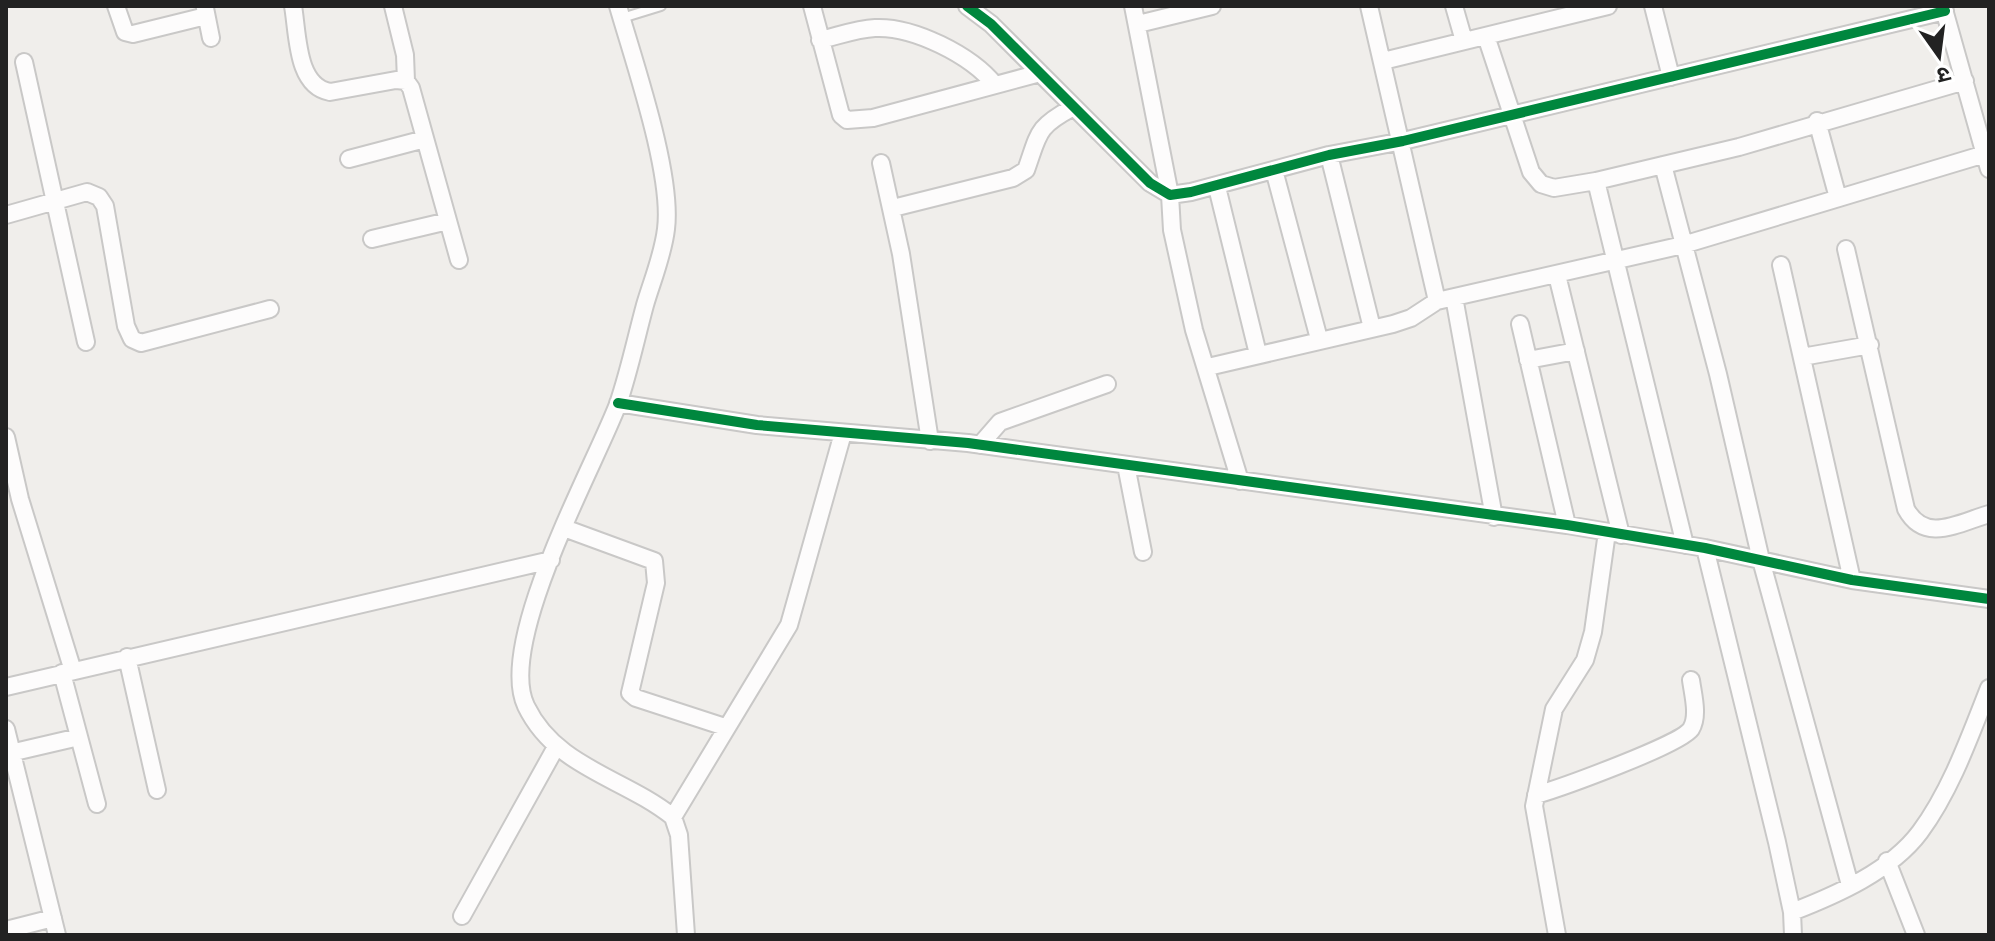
<svg xmlns="http://www.w3.org/2000/svg" width="1995" height="941" viewBox="0 0 1995 941" font-family="Overpass,'Noto Sans Devanagari',sans-serif">
	<rect width="100%" height="100%" fill="#f0eeeb"/>
	<g fill="none" stroke-linecap="round" stroke-linejoin="round">
		<!-- service casing -->
		<g stroke="#c9c8c7" stroke-width="12">
			<path id="service" d="M 622,18 L 661,6"/>
		</g>
		<!-- minor casing -->
		<g stroke="#c9c8c7" stroke-width="20">
			<path id="minor" d="M 116,6 L 125,32 L 133,34 L 206,16
				M 293,6 C 298,34 296,86 330,92 L 396,80 L 406,81 L 411,88 L 459,260
				M 393,6 L 405,55 L 406,81
				M 618,6 C 634,62 673,174 666,229 C 663,255 652,281 645,305 C 636,338 629,372 618,404 C 593,469 496,643 526,706 C 556,768 623,777 673,817 L 679,835 L 686,935
				M 812,6 L 841,115 L 847,120 L 873,118 L 1040,73
				M 967,6 L 991,24 L 1150,183 L 1170,195 L 1191,192 L 1329,155 L 1403,141 L 1945,11
				M 1133,6 L 1170,195 L 1172,230 L 1194,330 L 1240,481
				M 1369,6 L 1437,301
				M 1454,6 L 1464,41
				M 1653,6 L 1671,77
				M 1943,6 L 1989,169
				M 205,8 L 211,38
				M 1138,24 L 1212,6
				M 1486,36 L 1531,172 L 1541,184 L 1554,188 L 1596,181 L 1739,147 L 1965,81
				M 820,40 C 838,36 856,29 875,28 C 913,26 971,55 995,85
				M 1383,61 L 1608,6
				M 24,62 L 86,342
				M 1817,121 L 1838,198
				M 1329,155 L 1372,328
				M 349,159 L 425,139
				M 881,163 L 901,254 L 930,441
				M 1663,165 L 1718,374 L 1761,560 L 1850,885
				M 1274,170 L 1319,339
				M 1596,181 L 1685,545
				M 1217,187 L 1258,354
				M 893,208 L 1013,178 L 1026,170 C 1039,134 1036,127 1072,108
				M 6,215 L 87,192 L 99,197 L 105,206 L 126,326 L 132,339 L 141,343 L 270,309
				M 372,239 L 448,221
				M 1846,249 L 1906,509 C 1925,544 1958,523 1989,514
				M 1781,265 L 1852,580
				M 1557,275 L 1621,535
				M 1454,297 L 1494,517
				M 1520,324 L 1567,525
				M 1802,357 L 1870,345
				M 1528,360 L 1576,351
				M 1208,367 L 1393,324 L 1411,318 L 1437,301 L 1683,245 L 1985,154
				M 618,403 L 757,425 L 968,443 L 1567,525 L 1705,548 L 1852,580 L 1989,599
				M 6,437 L 20,499 L 73,671
				M 980,445 L 1000,422 L 1107,384
				M 1126,465 L 1143,552
				M 564,528 L 654,561 L 656,583 L 630,693 L 636,698 L 725,727
				M 1705,548 L 1777,842 L 1792,912 L 1793,935
				M 127,657 L 157,790
				M 62,673 L 97,804
				M 6,687 L 551,560
				M 6,729 L 57,935
				M 6,754 L 79,737
				M 1536,795 C 1560,788 1680,745 1691,729 C 1699,716 1693,695 1691,680
				M 673,817 L 789,625 L 843,433
				M 1887,861 L 1916,935
				M 1792,912 C 1836,895 1891,871 1920,832 C 1951,790 1970,736 1989,688
				M 462,916 L 556,747
				M 6,930 L 53,918
				M 1557,935 L 1534,806 L 1554,709 L 1585,660 L 1593,632 L 1607,532"/>
		</g>
		<!-- service -->
		<use href="#service" stroke="#fdfcfc" stroke-width="8"/>
		<!-- minor -->
		<use href="#minor" stroke="#fdfcfc" stroke-width="16"/>
		<!-- cycleway casing -->
		<g stroke="#fff" stroke-width="15">
			<path id="cycleway" d="M 967,6 L 991,24 L 1150,183 L 1170,195 L 1191,192 L 1329,155 L 1403,141 L 1945,11
				M 618,403 L 757,425 L 968,443 L 1567,525 L 1705,548 L 1852,580 L 1989,599"/>
		</g>
		<!-- cycleway -->
		<use href="#cycleway" stroke="#00873e" stroke-width="10"/>
	</g>
	<!-- border -->
	<rect width="1995" height="941" fill="none" stroke="#222222" stroke-width="16"/>
	<!-- north arrow -->
	<g transform="translate(1939 56) rotate(166)" stroke="#ffffff" stroke-width="6" paint-order="stroke">
	<path d="M0-6L14 30L0 20L-14 30Z" fill="#222222"/>
	<text y="-12" font-size="22" font-weight="bold" text-anchor="middle" fill="#222222">उ</text>
	</g>
</svg>
